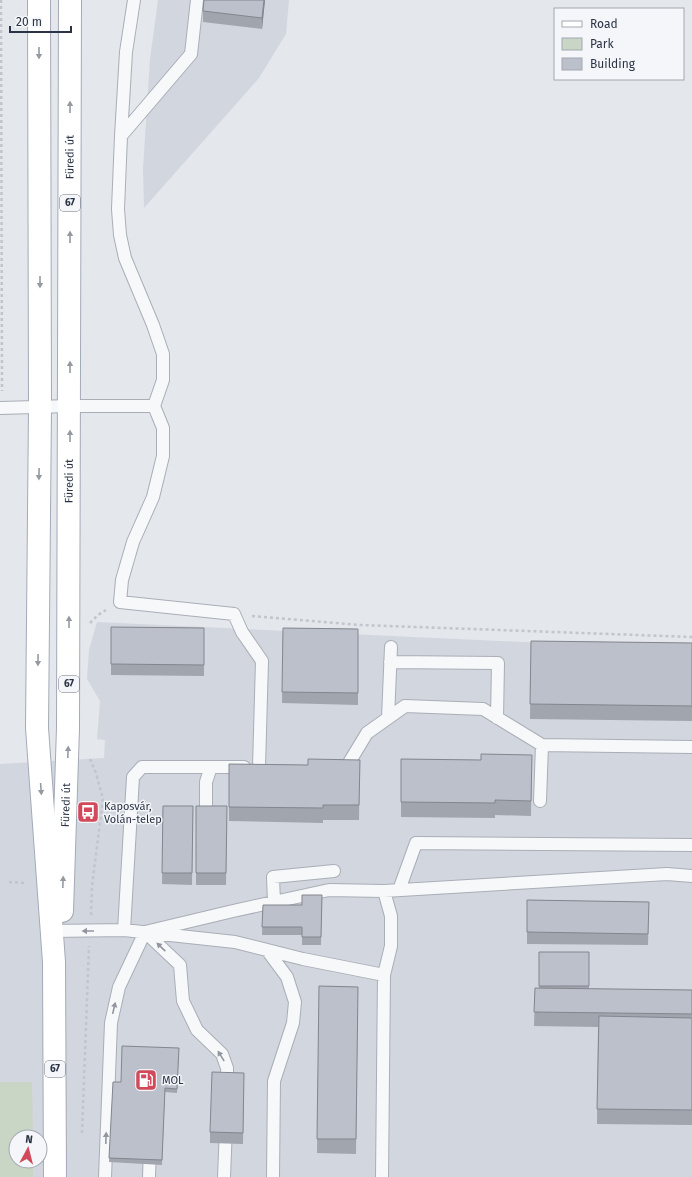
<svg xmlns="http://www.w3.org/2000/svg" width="692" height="1177" viewBox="0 0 692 1177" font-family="'Fira Sans',sans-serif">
	<rect width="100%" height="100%" fill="#e4e7ec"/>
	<!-- built -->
	<path fill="#d2d6de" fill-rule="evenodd" d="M 158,0 L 289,0 L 286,34 L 259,78 L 144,208 L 143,169 L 150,59 Z
		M 97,622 L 692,650 L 692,1177 L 0,1177 L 0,764 L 104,758 L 105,740 L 97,739 L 100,701 L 87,679 L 89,650 ZM 16,1137 L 40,1137 L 40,1161 L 16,1161 Z"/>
	<!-- green -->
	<path fill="#c9d6c5" d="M 0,1082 L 32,1082 L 33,1137 L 16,1137 L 16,1161 L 33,1161 L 33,1177 L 0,1177 Z"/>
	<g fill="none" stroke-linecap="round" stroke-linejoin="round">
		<!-- service casing -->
		<g stroke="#a9aeb7" stroke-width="14">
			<path id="service" d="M 134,0 L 126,52 L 121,136 L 118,209 L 120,235 L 125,258 L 153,325 L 163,354 L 163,380 L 154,406 L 163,428 L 163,456 L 153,497 L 133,542 L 122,580 L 120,602 L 234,614 L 242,632 L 262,661 L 259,767
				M 121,136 L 191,54 L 197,0
				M 0,408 L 70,406 L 154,406
				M 390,662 L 498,663 L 497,718
				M 388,718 L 391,647
				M 338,766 L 347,766 L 367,733 L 405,706 L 483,709 L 542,745 L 692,747
				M 540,801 L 542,745
				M 206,809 L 206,782 L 211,767
				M 399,890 L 416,843 L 692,845
				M 274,902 L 273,877 L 334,871
				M 124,930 L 133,777 L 142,767 L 244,767
				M 52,931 L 124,930 L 235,942 L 303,959 L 384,975
				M 145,932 L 233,911 L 329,890 L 384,891 L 667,874 L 692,876
				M 145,932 L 180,965 L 183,1001 L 197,1030 L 222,1054 L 227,1068 L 227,1089
				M 267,950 L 287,977 L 295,1002 L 293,1023 L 274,1081 L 273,1177
				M 105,1177 L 111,1023 L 119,987 L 145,932
				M 149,1177 L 150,1148
				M 224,1177 L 226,1127
				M 382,1177 L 384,975 L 391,946 L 391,916 L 384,891"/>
		</g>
		<!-- primary casing -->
		<g stroke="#a3abb8" stroke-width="24">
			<g id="primary">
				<path d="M 39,0 L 40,407 L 37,728 L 54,962 L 55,1177"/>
				<path id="s1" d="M 62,911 L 68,728 L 70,0"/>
			</g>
		</g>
		<!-- path -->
		<path stroke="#c2c5cb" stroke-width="2.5" stroke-dasharray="3 3" stroke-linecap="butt" d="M 1,0 L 2,391
			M 252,616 L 361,625 L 692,637
			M 90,623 L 98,615 L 106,610
			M 90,759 L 96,773 L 103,799 L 92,886 L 91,916
			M 9,882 L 27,883
			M 82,1133 L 89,946"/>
		<!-- service -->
		<use href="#service" stroke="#f7f8fa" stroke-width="12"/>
		<!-- primary -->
		<use href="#primary" stroke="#fff" stroke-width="22"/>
	</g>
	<!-- wall -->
	<path fill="#a1a5ae" d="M 204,0 L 265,0 L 262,29 L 203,22 L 203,11 Z
		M 111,627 L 204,628 L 204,676 L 111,675 Z
		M 283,628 L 358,629 L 358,705 L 282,703 Z
		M 531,641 L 692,643 L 692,721 L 530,719 Z
		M 532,755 L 531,816 L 495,815 L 495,818 L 401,817 L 401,759 L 481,760 Z
		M 360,760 L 359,820 L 323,820 L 323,823 L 229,821 L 229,764 L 308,765 Z
		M 163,806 L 193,806 L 192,885 L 162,884 Z
		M 196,806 L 227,806 L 226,885 L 196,885 Z
		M 322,895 L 321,945 L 302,945 L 302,935 L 262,935 L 263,905 L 302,905 Z
		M 527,900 L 649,902 L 648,945 L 527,944 Z
		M 539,952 L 589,952 L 589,989 L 692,990 L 692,1125 L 597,1124 L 598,1027 L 534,1026 L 535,988 L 539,988 Z
		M 319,986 L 358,987 L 356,1154 L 317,1153 Z
		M 179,1048 L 177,1093 L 165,1092 L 162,1165 L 109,1162 L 113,1082 L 121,1082 Z
		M 244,1073 L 243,1144 L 210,1143 L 210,1132 Z"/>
	<!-- shaded-wall -->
	<path fill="#83868d" d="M 264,0 L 265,0 L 262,29 L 262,18 Z"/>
	<!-- building -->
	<path fill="#bbc0ca" stroke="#83868d" d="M 204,0 L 264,0 L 262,18 L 203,11 Z
		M 111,627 L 204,628 L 204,665 L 111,664 Z
		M 283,628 L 358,629 L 358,693 L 282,692 Z
		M 531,641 L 692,643 L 692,706 L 530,704 Z
		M 481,754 L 532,755 L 531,801 L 495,800 L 495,803 L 401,802 L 401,759 L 481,760 Z
		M 308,759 L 360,760 L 359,805 L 323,805 L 323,808 L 229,807 L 229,764 L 308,765 Z
		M 163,806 L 193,806 L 192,873 L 162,873 Z
		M 196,806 L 227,806 L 226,873 L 196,873 Z
		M 302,895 L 322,895 L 321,937 L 302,937 L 302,927 L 262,927 L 263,905 L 302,905 Z
		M 527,900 L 649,902 L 648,934 L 527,932 Z
		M 539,952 L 589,952 L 589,986 L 539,986 Z
		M 319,986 L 358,987 L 356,1139 L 317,1139 Z
		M 535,988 L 692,990 L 692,1014 L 534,1012 Z
		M 599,1016 L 692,1018 L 692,1110 L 597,1109 Z
		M 122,1046 L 179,1048 L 177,1089 L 165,1088 L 162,1160 L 109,1158 L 113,1082 L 121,1082 Z
		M 212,1072 L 244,1073 L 243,1133 L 210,1132 Z"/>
	<!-- one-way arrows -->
	<defs><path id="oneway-solid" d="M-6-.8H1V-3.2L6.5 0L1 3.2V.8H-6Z"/></defs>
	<g fill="#959aa2">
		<use href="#oneway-solid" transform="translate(39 53) rotate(90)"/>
		<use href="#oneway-solid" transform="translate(70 107) rotate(-90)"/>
		<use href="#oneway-solid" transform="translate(70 237) rotate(-90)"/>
		<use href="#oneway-solid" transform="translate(40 282) rotate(90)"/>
		<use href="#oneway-solid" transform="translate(70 367) rotate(-90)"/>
		<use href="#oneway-solid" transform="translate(70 436) rotate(-90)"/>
		<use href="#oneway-solid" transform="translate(39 474) rotate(91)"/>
		<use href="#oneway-solid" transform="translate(69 622) rotate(-90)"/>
		<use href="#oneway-solid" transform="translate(38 660) rotate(91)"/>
		<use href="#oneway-solid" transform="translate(68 752) rotate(-88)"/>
		<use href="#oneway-solid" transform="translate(41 789) rotate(86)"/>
		<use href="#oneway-solid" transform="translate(63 882) rotate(-88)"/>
	</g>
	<g fill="#9196a0">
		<use href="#oneway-solid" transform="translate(88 931) rotate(180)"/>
		<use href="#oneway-solid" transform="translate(161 947) rotate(-136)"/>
		<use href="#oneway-solid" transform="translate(114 1008) rotate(-77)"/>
		<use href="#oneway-solid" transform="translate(221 1056) rotate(-122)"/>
		<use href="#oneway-solid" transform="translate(106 1138) rotate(-88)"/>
	</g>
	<!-- icons -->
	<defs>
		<g id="bus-square" transform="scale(1.15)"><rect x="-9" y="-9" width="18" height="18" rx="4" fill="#d1495b" stroke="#f4f6f9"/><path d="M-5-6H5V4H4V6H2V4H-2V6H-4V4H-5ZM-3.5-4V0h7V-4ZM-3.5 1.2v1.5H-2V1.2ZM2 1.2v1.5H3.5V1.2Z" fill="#fff"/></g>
		<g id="fuel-square" transform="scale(1.15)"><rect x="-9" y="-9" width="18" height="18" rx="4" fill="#d1495b" stroke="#f4f6f9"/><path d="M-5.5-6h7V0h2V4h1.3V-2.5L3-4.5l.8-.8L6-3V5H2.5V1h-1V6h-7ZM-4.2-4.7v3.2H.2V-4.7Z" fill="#fff"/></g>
	</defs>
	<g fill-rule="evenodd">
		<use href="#bus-square" x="88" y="812"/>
		<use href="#fuel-square" x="146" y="1080"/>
	</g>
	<g text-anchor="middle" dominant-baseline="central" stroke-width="3" stroke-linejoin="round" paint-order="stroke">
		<!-- shield labels -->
		<g fill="#f4f6f9" stroke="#676e7b" stroke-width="1">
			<rect x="60" y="195" width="20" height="16" rx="3"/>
			<rect x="59" y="676" width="20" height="16" rx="3"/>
			<rect x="45" y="1061" width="20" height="16" rx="3"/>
		</g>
		<g font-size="10" font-weight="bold" fill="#2b3445">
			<text x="70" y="203">67</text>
			<text x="69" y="684">67</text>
			<text x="55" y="1069">67</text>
		</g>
		<!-- street labels -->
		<g font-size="11" fill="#2b3445" stroke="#f4f6f9">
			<text stroke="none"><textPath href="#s1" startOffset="754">Füredi út</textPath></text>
			<text stroke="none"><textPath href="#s1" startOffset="430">Füredi út</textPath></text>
			<text stroke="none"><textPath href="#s1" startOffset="106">Füredi út</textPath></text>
		</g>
		<!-- poi labels -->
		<g font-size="11" fill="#2b3445" stroke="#f4f6f9" text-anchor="start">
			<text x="104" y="806">Kaposvár,<tspan x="104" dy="13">Volán-telep</tspan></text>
			<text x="162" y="1080">MOL</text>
		</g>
	</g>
	<!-- legend -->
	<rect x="554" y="8" width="130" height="72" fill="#f4f6f9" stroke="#a4a8b1"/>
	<rect x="562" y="21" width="20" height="6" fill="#ffffff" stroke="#a4a8b1"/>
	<text x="590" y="28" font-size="12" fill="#2b3445">Road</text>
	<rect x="562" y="38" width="20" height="12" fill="#c9d6c5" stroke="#a4a8b1"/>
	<text x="590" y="48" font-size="12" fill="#2b3445">Park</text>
	<rect x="562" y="58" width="20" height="12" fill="#bbc0ca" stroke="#a4a8b1"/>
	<text x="590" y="68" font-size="12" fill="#2b3445">Building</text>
	<!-- north arrow -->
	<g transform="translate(28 1149) rotate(7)"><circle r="19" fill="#f4f6f9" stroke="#a4a8b1"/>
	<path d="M0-3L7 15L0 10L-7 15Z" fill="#d1495b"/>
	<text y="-6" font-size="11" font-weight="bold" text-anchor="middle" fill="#2b3445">N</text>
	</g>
	<!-- scale -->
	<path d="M10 26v6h61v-6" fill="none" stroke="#2b3445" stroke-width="2"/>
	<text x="16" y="26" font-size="12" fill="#2b3445" stroke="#f4f6f9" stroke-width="3" paint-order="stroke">20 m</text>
</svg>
